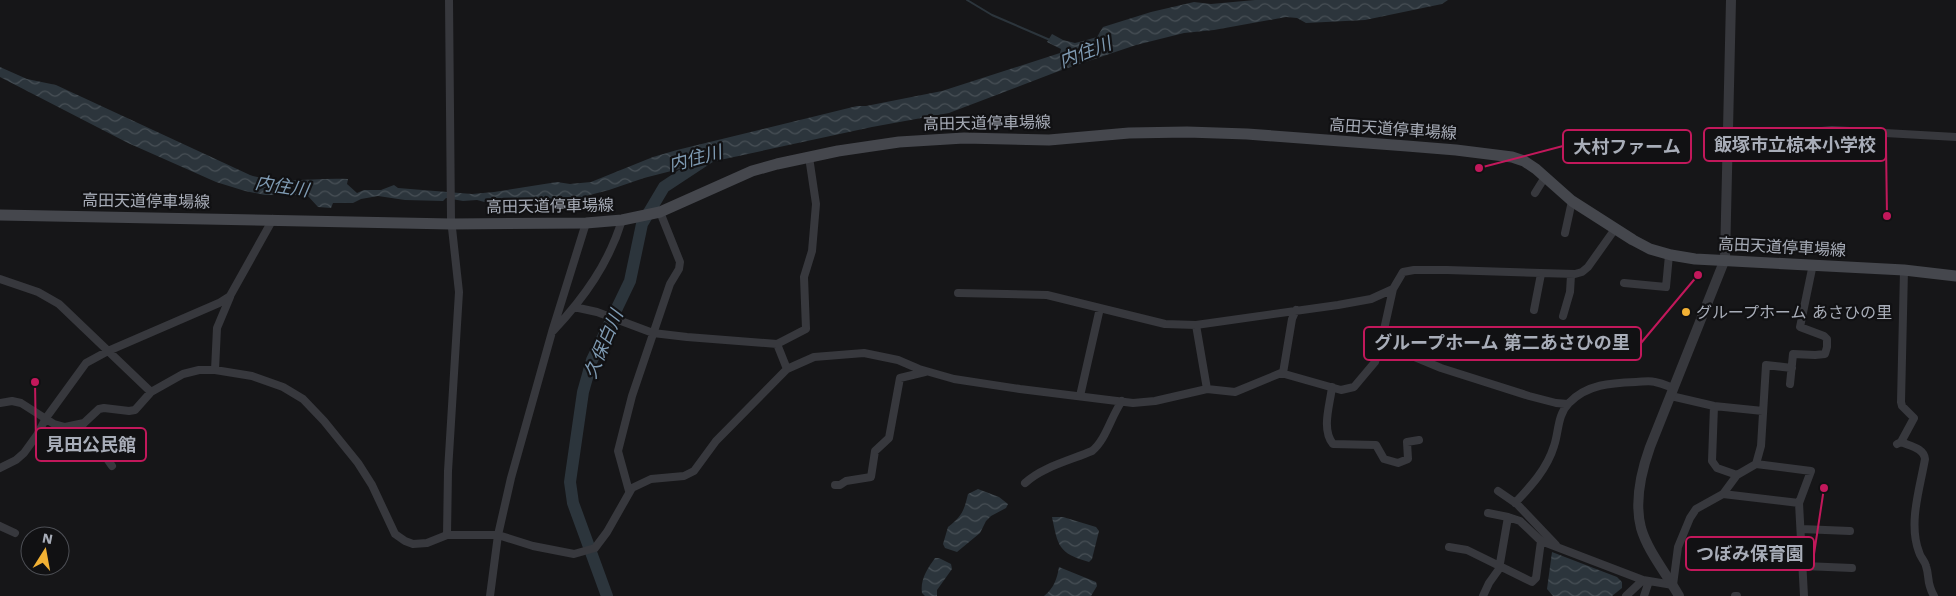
<svg xmlns="http://www.w3.org/2000/svg" width="1956" height="596" viewBox="0 0 1956 596" font-family="'Work Sans','Noto Sans JP',sans-serif">
	<defs>
		<pattern id="water-waves" width="16" height="10" patternUnits="userSpaceOnUse" patternTransform="scale(1.25)"><rect width="16" height="10" fill="#2c353c"/><path d="M0 5q4-4 8 0t8 0" fill="none" stroke="#485056"/></pattern>
	</defs>
	<rect width="100%" height="100%" fill="#161618"/>
	<!-- water -->
	<path fill="url(#water-waves)" d="M 1255,0 L 1448,0 L 1442,4 L 1365,20 L 1306,23 L 1297,18 L 1286,17 L 1214,30 L 1184,33 L 1136,45 L 1059,71 L 949,113 L 872,127 L 683,168 L 644,178 L 609,190 L 555,204 L 545,199 L 521,200 L 513,201 L 503,207 L 477,200 L 463,201 L 446,198 L 443,201 L 405,200 L 378,196 L 361,199 L 353,203 L 333,203 L 331,208 L 318,207 L 307,195 L 265,195 L 245,191 L 216,182 L 128,143 L 0,77 L 0,67 L 27,79 L 56,85 L 250,175 C 282,185 315,177 348,179 L 347,184 L 357,193 L 364,190 L 381,190 L 394,185 L 398,188 L 472,194 L 494,192 L 557,182 L 570,184 L 591,182 L 653,157 L 677,150 L 857,106 L 866,106 L 942,91 L 1060,53 L 1061,49 L 1047,42 L 1052,34 L 1063,40 L 1075,43 L 1083,41 L 1097,37 L 1103,27 L 1151,12 L 1194,2 L 1211,4 Z
		M 978,489 L 999,497 L 1008,504 L 1006,508 L 991,516 L 986,521 L 980,533 L 957,552 L 945,548 L 943,544 L 948,527 C 962,516 964,511 968,494 Z
		M 1052,517 L 1063,517 L 1096,527 L 1099,531 L 1092,559 L 1089,562 C 1058,553 1058,546 1052,517 Z
		M 1552,552 L 1617,577 L 1622,582 L 1622,588 L 1612,596 L 1553,596 L 1547,589 Z
		M 935,558 L 939,558 L 951,564 L 952,569 L 937,590 L 937,596 L 925,596 L 922,593 C 920,580 927,569 935,558 Z
		M 1059,567 L 1096,582 L 1097,586 L 1091,596 L 1044,596 C 1054,588 1057,579 1059,567 Z"/>
	<g fill="none" stroke-linecap="round" stroke-linejoin="round">
		<!-- stream -->
		<path stroke="#2c353c" stroke-width="2" d="M 967,0 L 992,15 L 1050,40"/>
		<!-- river -->
		<path stroke="#2c353c" stroke-width="12" d="M 607,596 L 573,503 L 570,482 L 583,392 L 592,360 L 630,281 L 642,224 L 664,187 L 711,156"/>
		<!-- minor -->
		<path stroke="#37383d" stroke-width="8" d="M 1729,131 L 1779,135 L 1832,130 L 1956,137
			M 1535,193 L 1545,177
			M 1565,233 L 1572,201
			M 0,279 L 38,292 L 59,304 L 151,392
			M 1624,283 L 1666,287 L 1669,255
			M 958,293 L 1047,295 L 1165,324 L 1196,325 L 1338,305 L 1371,299 L 1393,289
			M 574,307 L 597,312 L 653,333 L 687,337 L 777,344 L 806,329 L 804,277 L 812,251 L 816,204 L 809,157
			M 1534,310 L 1541,274
			M 1563,316 L 1570,292 L 1571,275
			M 1196,325 L 1207,389
			M 553,331 C 584,298 609,263 622,220
			M 1381,343 L 1441,368 L 1529,396 L 1556,403 L 1568,404
			M 777,344 L 787,369
			M 215,370 L 217,328 L 230,297
			M 1283,373 L 1292,319 L 1296,310
			M 1790,384 L 1793,354 L 1815,355 L 1825,354 L 1827,347 L 1827,339 L 1824,336 L 1800,327 L 1813,264
			M 1332,387 C 1330,405 1321,429 1333,444 L 1376,445 L 1384,459 L 1398,463 L 1408,459 L 1407,442 L 1419,440
			M 1080,396 L 1100,308
			M 1671,396 L 1714,406 L 1763,411
			M 0,403 L 12,401 L 21,403 L 54,424 L 65,427 L 84,423 L 99,409 L 104,408 L 129,411 L 135,410 L 151,392 L 183,374 L 199,370 L 215,370 L 252,376 L 283,387 L 303,399 L 324,421 L 358,463 L 372,485 L 395,534 L 405,541 L 413,544 L 427,543 L 447,535 L 498,535 L 533,546 L 574,554 L 595,548 L 607,532 L 632,488 L 651,479 L 684,476 L 694,471 L 716,441 L 787,369 L 814,357 L 864,353 L 898,360 L 919,369 L 954,379 L 1020,389 L 1133,403 L 1155,401 L 1207,389 L 1235,392 L 1281,373 L 1341,390 L 1354,387 L 1375,362 L 1381,343 L 1393,289 L 1403,272 L 1414,270 L 1447,270 L 1575,274 L 1582,272 L 1588,267 L 1615,229
			M 1714,406 L 1712,461 L 1717,468 L 1737,475
			M 77,425 L 90,434 L 112,466
			M 1901,442 C 1910,446 1924,448 1925,459 C 1920,488 1908,523 1919,552 C 1920,557 1925,561 1926,566 C 1930,578 1926,582 1934,596
			M 1897,444 L 1901,442 L 1914,418 L 1902,406 L 1901,402 L 1904,270
			M 1756,464 L 1761,446 L 1766,365 L 1792,368
			M 0,468 L 16,460 L 24,453 L 37,435 L 46,418 L 86,363 L 108,351 L 219,303 L 230,296 L 273,219
			M 1025,483 C 1042,467 1071,460 1092,451 C 1106,440 1111,416 1122,401
			M 835,485 L 840,485 L 846,481 L 871,477 L 875,451 L 889,438 L 900,378 L 925,372
			M 629,491 L 618,451 L 632,396 L 670,284 L 679,269 L 680,262 L 660,212
			M 1498,491 L 1517,504 L 1556,545
			M 1723,494 L 1799,503
			M 1515,503 C 1531,486 1547,469 1554,446 C 1559,432 1557,415 1569,403 C 1587,384 1611,383 1636,382 C 1642,382 1649,380 1655,382 C 1661,383 1668,386 1673,388
			M 1488,513 L 1508,517
			M 0,526 L 15,533
			M 1801,529 L 1850,531
			M 447,535 L 448,471 L 459,292 L 451,219 L 449,0
			M 1449,547 L 1467,550 L 1532,582 L 1536,578 L 1541,541
			M 1733,551 L 1803,558
			M 1804,566 L 1852,568
			M 490,596 L 498,535 L 511,478 L 552,332 L 586,223
			M 1483,596 L 1489,583 L 1499,569 L 1508,517 L 1520,521 L 1541,541 L 1643,580 L 1673,585 L 1678,547 L 1690,518 L 1696,509 L 1723,494 L 1737,475 L 1756,464 L 1811,471 L 1799,503 L 1804,596
			M 1626,596 L 1643,580
			M 1644,596 L 1649,581
			M 1735,596 L 1737,596"/>
		<!-- tertiary -->
		<path stroke="#37383d" stroke-width="10" d="M 1679,596 C 1667,574 1648,552 1641,528 C 1634,501 1641,472 1650,447 L 1725,259 L 1731,0"/>
		<!-- secondary -->
		<path stroke="#45474d" stroke-width="11" d="M 0,215 L 451,224 L 586,223 L 622,220 L 660,212 L 752,171 L 777,164 L 838,151 L 899,142 L 964,138 L 1049,140 L 1129,133 L 1187,132 L 1247,134 L 1407,146 L 1456,150 L 1512,157 L 1524,161 L 1536,169 L 1572,201 L 1633,240 L 1650,249 L 1671,255 L 1695,259 L 1904,270 L 1956,276"/>
	</g>
	<!-- markers -->
	<circle fill="#f2b134" stroke="#111113" stroke-width="2" cx="1686" cy="312" r="5"/>
	<g text-anchor="middle" dominant-baseline="central" stroke-width="4.5" stroke-linejoin="round" paint-order="stroke">
		<!-- street labels -->
		<g font-size="16" fill="#a8adb8" stroke="#111113">
			<text transform="translate(987 123) rotate(-1)">高田天道停車場線</text>
			<text transform="translate(1393 129) rotate(4)">高田天道停車場線</text>
			<text transform="translate(146 201) rotate(1)">高田天道停車場線</text>
			<text transform="translate(550 206) rotate(-1)">高田天道停車場線</text>
			<text transform="translate(1782 247) rotate(3)">高田天道停車場線</text>
		</g>
		<!-- poi labels -->
		<g font-size="16" fill="#a8adb8" stroke="#111113" text-anchor="start">
			<text x="1696" y="312">グループホーム あさひの里</text>
		</g>
		<!-- water labels -->
		<g font-size="18" font-style="italic" fill="#7f9bb3" stroke="#111113">
			<text transform="translate(1085 52) rotate(-21)">内住川</text>
			<text transform="translate(695 158) rotate(-15)">内住川</text>
			<text transform="translate(282 186) rotate(9)">内住川</text>
			<text transform="translate(603 344) rotate(-67)">久保白川</text>
		</g>
	</g>
	<!-- callouts -->
	<path fill="none" stroke="#c2185b" stroke-width="2" d="M1887 216L1886 145M1479 168L1563 146M1698 275L1641 343M35 382L36 444M1824 488L1814 554"/>
	<g fill="#c2185b" stroke="#111113" stroke-width="2">
		<circle cx="1887" cy="216" r="5"/>
		<circle cx="1479" cy="168" r="5"/>
		<circle cx="1698" cy="275" r="5"/>
		<circle cx="35" cy="382" r="5"/>
		<circle cx="1824" cy="488" r="5"/>
	</g>
	<g fill="#111113" stroke="#c2185b" stroke-width="2">
		<rect x="1704" y="128" width="182" height="33" rx="5"/>
		<rect x="1563" y="130" width="128" height="33" rx="5"/>
		<rect x="1364" y="327" width="277" height="33" rx="5"/>
		<rect x="36" y="428" width="110" height="33" rx="5"/>
		<rect x="1686" y="537" width="128" height="33" rx="5"/>
	</g>
	<g font-size="18" text-anchor="middle" font-weight="bold" fill="#a8adb8">
		<text x="1795" y="151">飯塚市立椋本小学校</text>
		<text x="1627" y="153">大村ファーム</text>
		<text x="1502" y="349">グループホーム 第二あさひの里</text>
		<text x="91" y="451">見田公民館</text>
		<text x="1750" y="560">つぼみ保育園</text>
	</g>
	<!-- north arrow -->
	<g transform="translate(45 551) rotate(11)"><circle r="24" fill="#111113" stroke="#4d4f55"/>
	<path d="M0-4L9 19L0 12L-9 19Z" fill="#f2b134"/>
	<text y="-8" font-size="14" font-weight="bold" text-anchor="middle" fill="#a8adb8">N</text>
	</g>
</svg>
